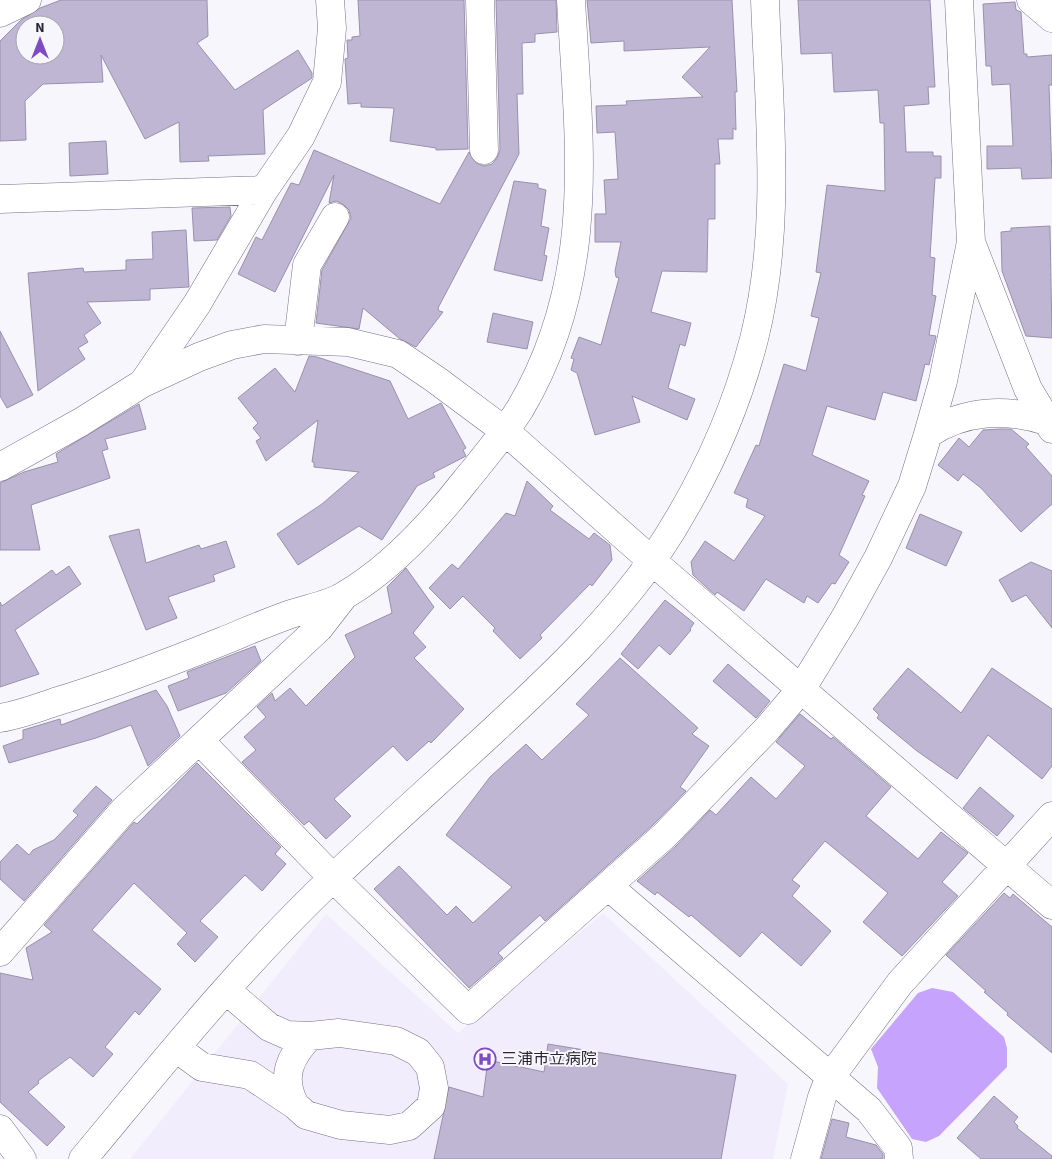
<svg xmlns="http://www.w3.org/2000/svg" width="1052" height="1159" viewBox="0 0 1052 1159" font-family="'Source Sans 3','Noto Sans JP',sans-serif">
	<rect width="100%" height="100%" fill="#f8f6fd"/>
	<!-- built -->
	<path fill="#f2edfc" d="M 603,913 L 788,1084 L 773,1159 L 130,1159 L 326,914 L 458,1033 Z"/>
	<!-- forest -->
	<path fill="#c6a4fe" d="M 932,988 L 953,992 L 1004,1037 L 1007,1048 L 1007,1067 L 939,1136 L 926,1142 L 912,1139 L 877,1088 L 878,1067 L 871,1049 L 918,993 Z"/>
	<!-- building -->
	<path fill="#bfb6d3" stroke="#9990ac" fill-rule="evenodd" d="M 61,0 L 207,0 L 208,36 L 197,43 L 235,90 L 298,50 L 312,73 L 312,78 L 263,110 L 265,154 L 208,156 L 209,161 L 180,162 L 179,122 L 145,139 L 101,55 L 103,82 L 43,84 L 25,101 L 26,140 L 0,141 L 0,41 L 21,20 L 40,8 ZM 25,25 L 55,25 L 55,55 L 25,55 Z
		M 358,0 L 464,0 L 468,149 L 436,150 L 436,148 L 390,141 L 394,108 L 361,107 L 361,103 L 348,104 L 345,59 L 348,58 L 347,40 L 352,40 L 352,37 L 360,36 Z
		M 496,0 L 556,0 L 557,32 L 535,34 L 535,42 L 522,43 L 523,94 L 517,94 L 519,154 L 438,308 L 439,311 L 443,312 L 416,347 L 400,339 L 363,308 L 359,329 L 316,323 L 322,270 L 351,218 L 349,210 L 343,204 L 336,201 L 329,203 L 334,175 L 275,292 L 238,274 L 256,237 L 262,240 L 291,183 L 299,185 L 314,150 L 440,204 L 469,152 L 476,163 L 484,166 L 492,164 L 497,158 L 500,150 Z
		M 587,0 L 732,0 L 737,92 L 735,92 L 736,130 L 733,128 L 733,139 L 718,139 L 720,164 L 715,164 L 715,219 L 708,219 L 707,272 L 662,271 L 651,312 L 691,323 L 685,346 L 680,344 L 668,388 L 695,399 L 687,420 L 632,396 L 640,422 L 595,435 L 577,373 L 571,370 L 574,359 L 571,358 L 579,337 L 601,345 L 619,278 L 616,277 L 615,271 L 621,242 L 595,242 L 595,214 L 606,214 L 604,180 L 618,179 L 615,132 L 597,133 L 596,106 L 627,105 L 626,101 L 703,97 L 682,77 L 710,47 L 624,51 L 624,41 L 591,43 Z
		M 798,0 L 930,0 L 935,87 L 928,87 L 929,104 L 904,106 L 906,152 L 933,152 L 933,156 L 941,156 L 941,178 L 935,178 L 930,257 L 935,258 L 932,295 L 936,296 L 929,335 L 936,336 L 929,365 L 925,364 L 916,401 L 883,392 L 875,420 L 827,406 L 812,455 L 869,481 L 862,495 L 865,496 L 839,555 L 849,562 L 835,584 L 832,583 L 818,603 L 807,596 L 804,603 L 766,579 L 744,611 L 717,592 L 715,595 L 693,575 L 691,562 L 705,541 L 734,561 L 765,516 L 746,507 L 748,499 L 734,493 L 756,445 L 759,446 L 784,364 L 806,371 L 819,318 L 811,316 L 821,273 L 816,272 L 827,185 L 885,191 L 884,123 L 880,123 L 878,90 L 834,92 L 832,53 L 801,54 Z
		M 1015,2 L 1016,10 L 1021,12 L 1024,54 L 1027,54 L 1027,57 L 1052,55 L 1052,85 L 1049,85 L 1052,178 L 1022,179 L 1021,168 L 987,169 L 987,146 L 1013,146 L 1010,84 L 992,85 L 991,66 L 986,66 L 983,4 Z
		M 106,141 L 108,174 L 70,176 L 69,143 Z
		M 514,181 L 538,184 L 538,188 L 546,190 L 541,226 L 549,228 L 544,255 L 547,256 L 542,281 L 494,270 Z
		M 230,207 L 231,216 L 217,240 L 194,241 L 192,208 Z
		M 1050,226 L 1052,338 L 1026,336 L 1002,271 L 1001,232 L 1011,231 L 1011,228 Z
		M 186,230 L 189,287 L 150,289 L 150,300 L 87,302 L 101,323 L 84,335 L 88,342 L 78,348 L 85,359 L 38,391 L 28,273 L 83,268 L 84,272 L 126,270 L 126,260 L 153,259 L 152,232 Z
		M 493,313 L 533,322 L 527,349 L 487,342 Z
		M 0,331 L 33,395 L 7,408 L 0,396 Z
		M 309,356 L 317,357 L 390,381 L 408,419 L 441,403 L 466,448 L 463,450 L 466,456 L 433,473 L 435,477 L 417,486 L 382,540 L 359,526 L 298,565 L 277,534 L 322,504 L 359,472 L 314,467 L 314,462 L 312,462 L 318,420 L 266,461 L 256,441 L 261,438 L 253,428 L 258,423 L 238,398 L 275,368 L 295,392 Z
		M 139,404 L 146,429 L 105,439 L 108,449 L 102,451 L 110,478 L 31,505 L 40,550 L 0,550 L 0,483 L 24,472 L 58,462 L 56,454 Z
		M 1000,429 L 1011,429 L 1029,444 L 1026,447 L 1052,476 L 1052,504 L 1021,532 L 981,488 L 963,474 L 958,481 L 938,465 L 959,438 L 969,447 L 983,430 Z
		M 527,481 L 553,506 L 550,510 L 589,539 L 594,533 L 610,545 L 612,560 L 592,586 L 590,584 L 540,635 L 542,638 L 520,659 L 493,631 L 495,628 L 463,596 L 450,609 L 429,588 L 452,564 L 458,569 L 506,513 L 515,516 Z
		M 920,514 L 962,532 L 946,566 L 906,548 Z
		M 139,529 L 146,563 L 199,545 L 201,549 L 226,541 L 235,567 L 213,575 L 215,581 L 168,597 L 177,618 L 146,630 L 109,536 Z
		M 1031,562 L 1052,571 L 1052,628 L 1026,595 L 1012,602 L 999,580 Z
		M 69,566 L 81,584 L 15,630 L 39,674 L 0,687 L 0,602 L 2,606 L 52,570 L 56,575 Z
		M 406,568 L 434,607 L 413,633 L 426,647 L 414,658 L 464,709 L 431,743 L 429,741 L 407,761 L 393,746 L 334,799 L 351,816 L 326,839 L 309,821 L 304,825 L 242,762 L 256,750 L 244,737 L 266,717 L 257,707 L 272,693 L 275,701 L 290,688 L 306,706 L 355,657 L 345,635 L 392,613 L 387,587 Z
		M 665,600 L 694,623 L 690,629 L 691,630 L 670,655 L 659,645 L 638,669 L 621,654 Z
		M 255,646 L 261,661 L 226,693 L 178,711 L 168,686 L 189,678 L 187,672 Z
		M 620,658 L 698,728 L 692,734 L 709,746 L 680,787 L 686,791 L 654,824 L 545,921 L 540,915 L 498,953 L 503,958 L 469,988 L 374,889 L 399,866 L 447,915 L 456,906 L 473,923 L 512,887 L 446,835 L 490,777 L 526,744 L 542,760 L 589,715 L 576,704 Z
		M 728,664 L 770,701 L 756,718 L 713,681 Z
		M 908,668 L 961,713 L 992,668 L 1052,709 L 1052,766 L 1042,779 L 988,735 L 957,779 L 917,751 L 877,718 L 879,715 L 873,709 Z
		M 156,690 L 167,706 L 180,736 L 148,766 L 131,725 L 96,738 L 9,763 L 3,746 L 23,739 L 23,730 L 60,719 L 61,725 Z
		M 800,714 L 831,739 L 833,737 L 891,787 L 866,816 L 918,859 L 941,832 L 968,853 L 942,882 L 958,896 L 902,956 L 863,922 L 888,893 L 825,841 L 792,880 L 800,886 L 792,896 L 831,931 L 801,966 L 762,932 L 740,957 L 691,915 L 689,917 L 657,892 L 655,895 L 637,881 L 676,846 L 710,810 L 716,815 L 751,777 L 776,799 L 805,766 L 776,742 Z
		M 197,763 L 281,847 L 275,854 L 286,864 L 262,891 L 245,875 L 200,921 L 218,937 L 195,962 L 177,944 L 187,933 L 134,883 L 92,930 L 161,989 L 139,1015 L 135,1011 L 105,1047 L 113,1054 L 93,1077 L 70,1057 L 38,1081 L 39,1083 L 28,1092 L 65,1127 L 47,1146 L 0,1102 L 0,973 L 33,980 L 26,948 L 52,932 L 44,925 L 134,822 L 137,824 Z
		M 96,786 L 112,800 L 24,901 L 0,879 L 0,862 L 17,844 L 29,855 L 33,850 L 54,840 L 78,815 L 73,811 Z
		M 980,787 L 1014,816 L 997,836 L 963,808 Z
		M 1004,893 L 1010,898 L 1013,894 L 1052,927 L 1052,1053 L 1007,1015 L 1008,1013 L 984,992 L 986,991 L 946,955 Z
		M 548,1044 L 736,1075 L 721,1159 L 434,1159 L 449,1087 L 483,1097 L 488,1060 L 544,1072 Z
		M 994,1096 L 1018,1117 L 1014,1122 L 1018,1126 L 1017,1128 L 1052,1156 L 1052,1159 L 981,1159 L 957,1138 Z
		M 832,1119 L 849,1123 L 846,1137 L 876,1145 L 883,1154 L 883,1159 L 821,1159 Z"/>
	<g fill="none" stroke-linecap="round" stroke-linejoin="round">
		<!-- minor casing -->
		<g stroke="#786f8a" stroke-width="29">
			<path id="minor" d="M 480,0 L 484,150
				M 1031,0 L 1052,18
				M 0,13 L 27,0
				M 0,199 L 264,190
				M 971,242 L 1028,389 L 1052,429
				M 298,341 L 307,265 L 335,217
				M 143,383 L 199,357 L 232,345 L 264,339 L 348,342 L 398,354 L 435,379 L 505,431 L 652,561 L 1052,905
				M 928,434 C 964,410 1006,408 1046,421
				M 0,467 L 81,422 L 143,383 L 197,304 L 264,190 L 301,136 L 327,82 L 332,28 L 330,0
				M 0,718 C 19,715 37,708 55,702 C 112,685 168,663 223,641 C 245,632 268,622 291,614 C 308,608 330,605 345,595 C 391,568 434,521 466,480 C 485,457 504,434 520,409 C 598,277 579,145 571,0
				M 200,741 L 333,878 L 468,1010 L 665,835 L 768,728 L 802,688 L 846,616 L 878,558 L 912,486 L 928,434 L 943,381 L 971,242 L 959,0
				M 608,886 L 869,1110 L 898,1148 L 899,1159
				M 0,952 L 124,810 L 319,628 L 343,597
				M 176,1048 L 202,1067 L 250,1075 L 295,1105 L 306,1115 L 341,1125 L 390,1130 L 409,1126 L 431,1106 L 434,1088 L 430,1067 L 418,1052 L 396,1041 L 339,1033 L 310,1036 L 287,1035 L 269,1027 L 226,990
				M 295,1105 C 280,1077 290,1056 310,1036
				M 0,1129 L 22,1159
				M 83,1159 C 163,1063 242,964 333,878 C 386,828 441,779 495,729 C 552,676 609,622 654,558 C 699,491 734,417 754,339 C 782,228 769,113 765,0
				M 805,1159 L 822,1097 L 829,1079 L 900,983 L 1052,816"/>
		</g>
		<!-- minor -->
		<use href="#minor" stroke="#fff" stroke-width="28"/>
	</g>
	<!-- icons -->
	<defs>
		<g id="hospital-ring" transform="scale(1.125)"><circle r="9.5" fill="#f8f6fd" stroke="#7f4bc2" stroke-width="1.5"/><path d="M-5-5h3v3.5h4V-5h3V5h-3V1.5h-4V5h-3Z" fill="#7f4bc2"/></g>
	</defs>
	<g fill-rule="evenodd">
		<use href="#hospital-ring" x="485" y="1059"/>
	</g>
	<g text-anchor="middle" dominant-baseline="central" stroke-width="4" stroke-linejoin="round" paint-order="stroke">
		<!-- poi labels -->
		<g font-size="16" fill="#2a2632" stroke="#f8f6fd" text-anchor="start">
			<text x="501" y="1059">三浦市立病院</text>
		</g>
	</g>
	<!-- north arrow -->
	<g transform="translate(40 40)"><circle r="24" fill="#f8f6fd" stroke="#a6a3ac"/>
	<path d="M0-4L9 19L0 12L-9 19Z" fill="#7f4bc2"/>
	<text y="-8" font-size="14" font-weight="bold" text-anchor="middle" fill="#2a2632">N</text>
	</g>
</svg>
